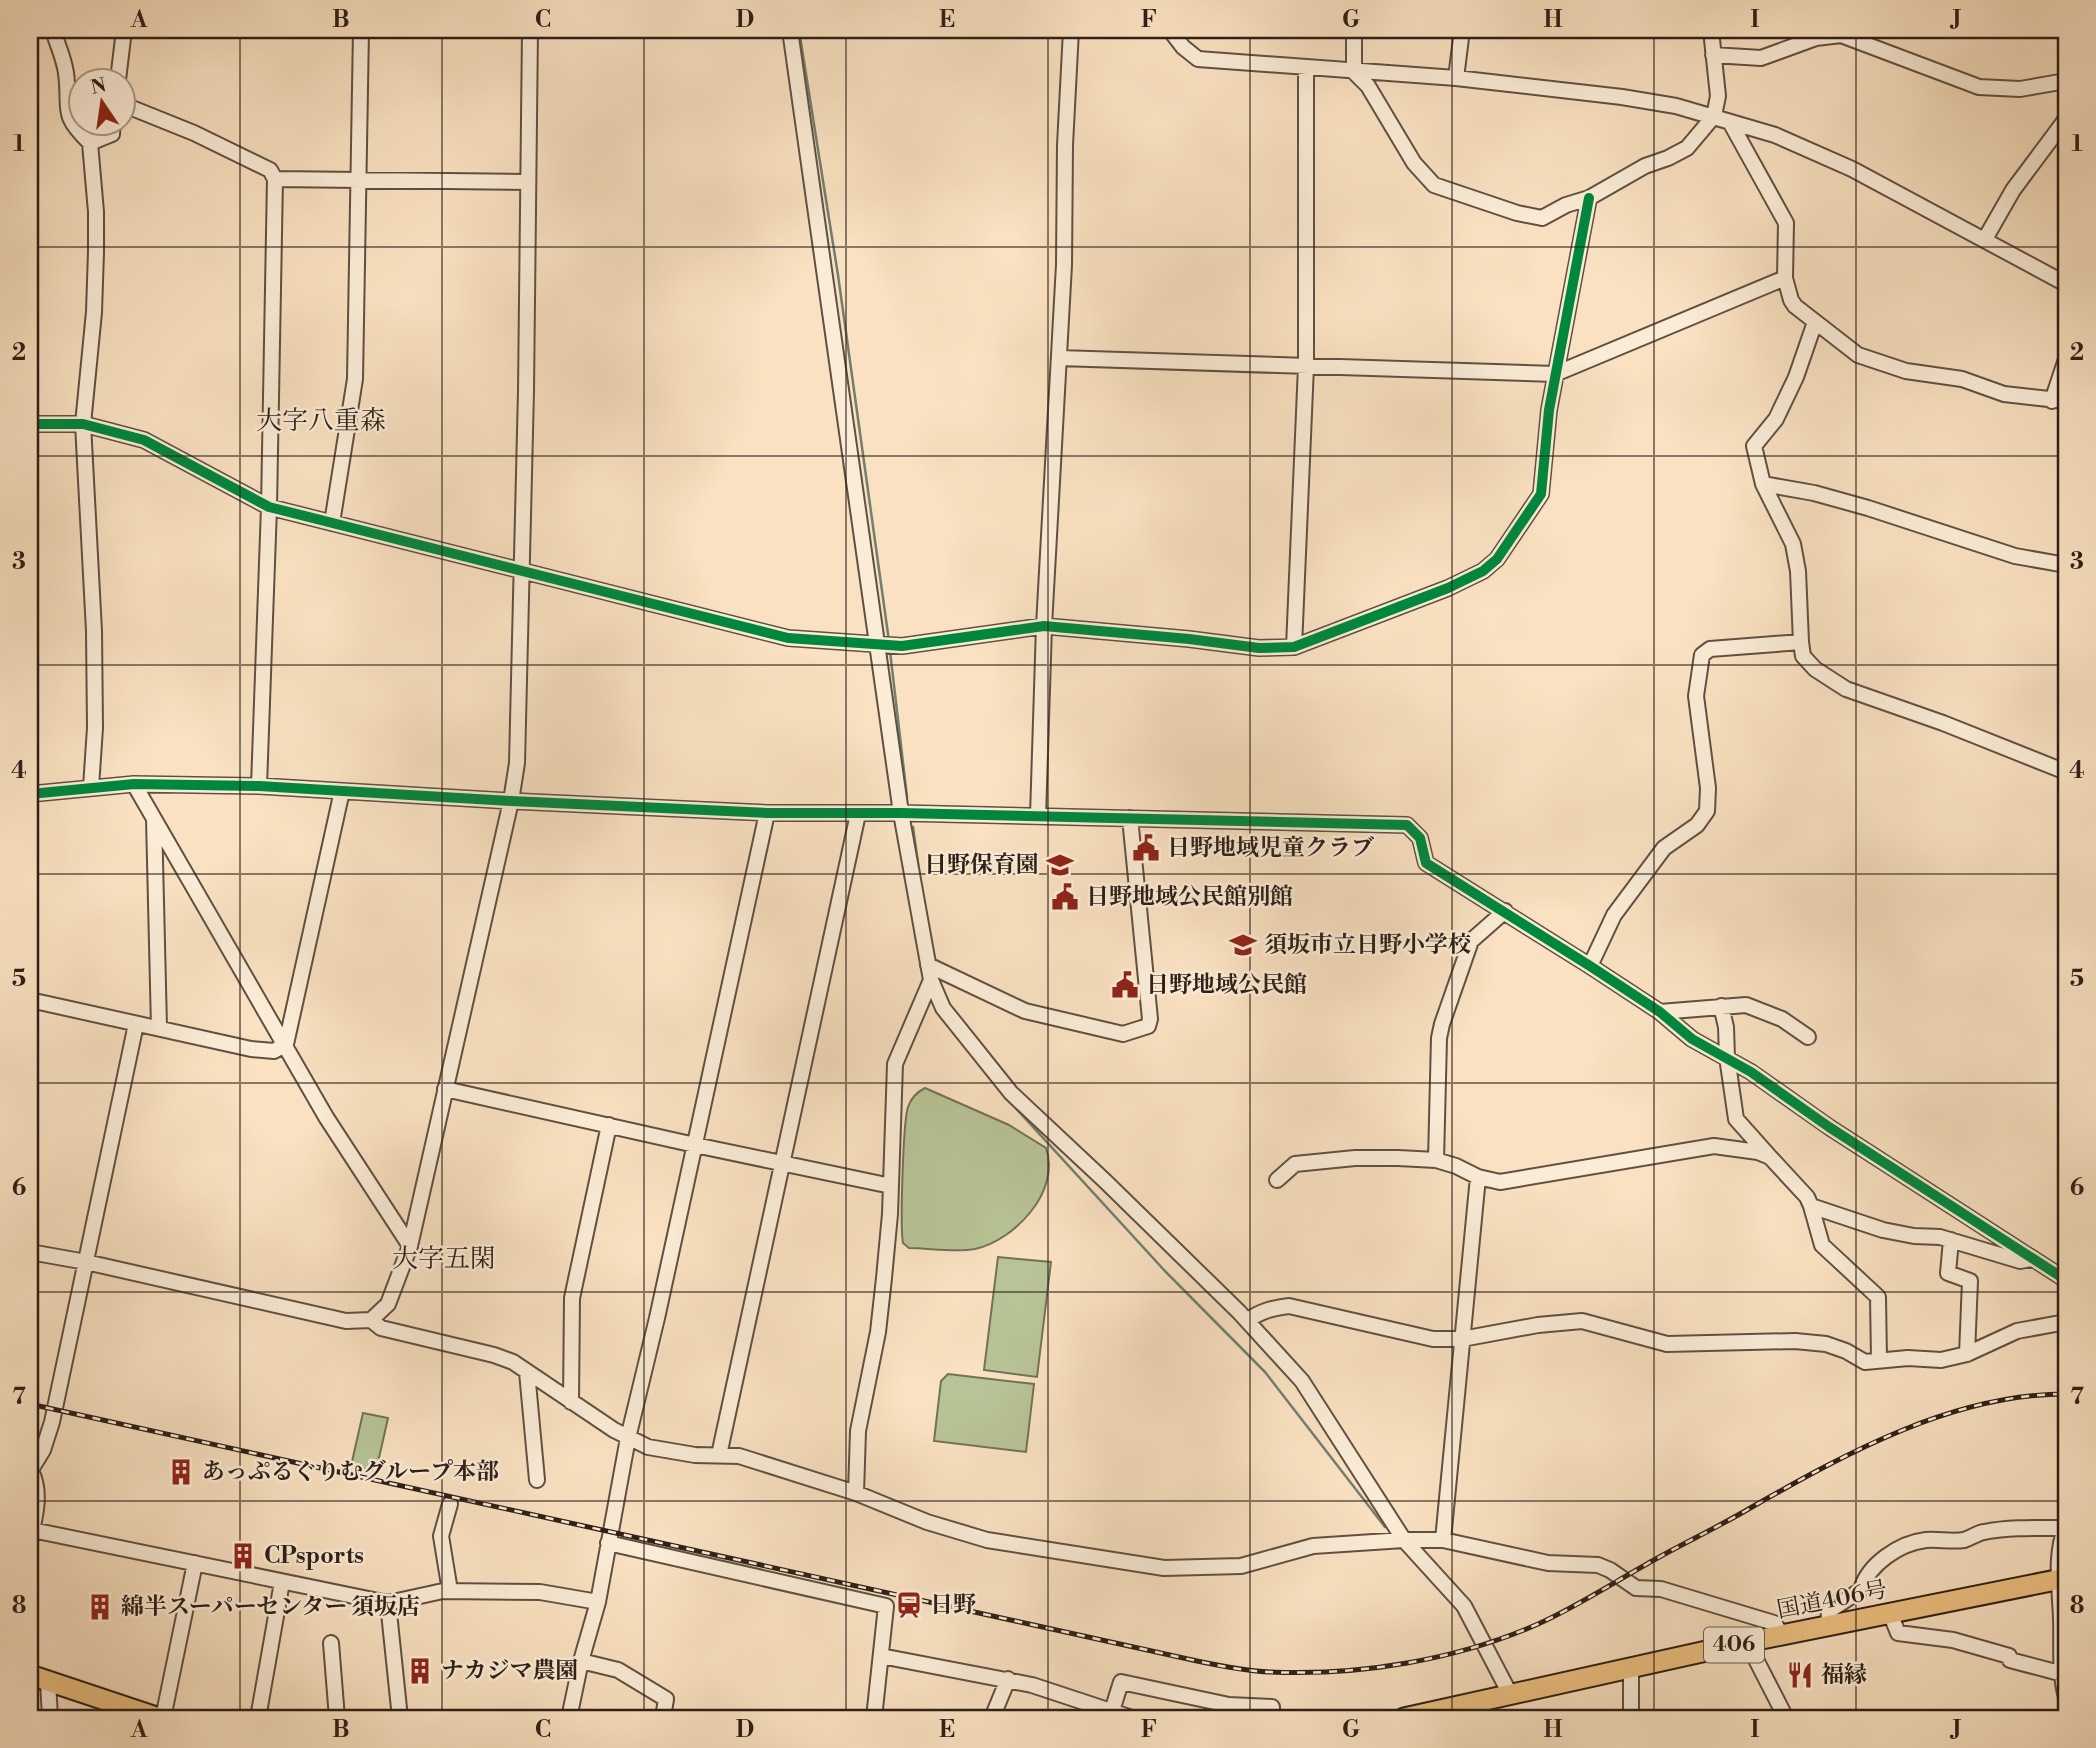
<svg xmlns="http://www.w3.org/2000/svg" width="2096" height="1748" viewBox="0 0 2096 1748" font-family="'Libre Bodoni','Noto Serif JP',serif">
	<rect width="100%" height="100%" fill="#f9e1c1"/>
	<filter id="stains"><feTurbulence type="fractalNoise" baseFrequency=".00286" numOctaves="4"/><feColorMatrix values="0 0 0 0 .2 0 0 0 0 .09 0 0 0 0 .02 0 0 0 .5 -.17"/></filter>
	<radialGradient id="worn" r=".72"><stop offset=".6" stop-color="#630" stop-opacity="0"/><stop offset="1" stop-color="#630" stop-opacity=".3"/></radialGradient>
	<!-- green -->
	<path fill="#b8c497" stroke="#727258" stroke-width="2" d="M 925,1088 L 1009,1125 L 1046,1148 C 1061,1191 1015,1240 975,1249 C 955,1253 929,1248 909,1248 L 903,1243 C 900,1228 903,1122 908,1107 C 911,1098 917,1092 925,1088 Z
		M 998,1257 L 1051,1262 L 1037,1377 L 984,1370 Z
		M 948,1374 L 1034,1384 L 1026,1452 L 934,1441 L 941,1381 Z
		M 363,1413 L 388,1418 L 376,1471 L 351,1466 Z"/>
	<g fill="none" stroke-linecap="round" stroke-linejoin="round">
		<!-- stream -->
		<path stroke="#717e71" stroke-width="2.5" d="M 799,30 L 838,275 L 889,641
			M 890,651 L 907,797
			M 913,827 L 922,892
			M 979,1064 L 999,1089
			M 1013,1105 L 1164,1270 L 1265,1372 L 1385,1527"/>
		<!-- minor casing -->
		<g stroke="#605042" stroke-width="18">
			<path id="minor" d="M 53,30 C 57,44 64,58 66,73 C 71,111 59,113 90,143
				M 790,30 L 901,813 L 931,980 L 943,1008 L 1011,1093 L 1105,1181 L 1239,1312 L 1302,1381 L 1404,1540 L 1464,1606 L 1510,1694
				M 1170,30 L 1183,47 L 1198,59 L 1456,78 L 1622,97 L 1676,106 L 1775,135 L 1852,169 L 2066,284
				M 1354,30 L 1354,72 L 1368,86 L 1414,163 L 1434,185 L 1517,213 L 1542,218 L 1566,205 L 1589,198 L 1645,166 L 1668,158 L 1687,148 L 1714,116 L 1718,96 L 1711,30
				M 1713,55 L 1761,58 L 1816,38 L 1841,35 L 1979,87 L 2020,89 L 2066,81
				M 1456,78 L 1462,30
				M 118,80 L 124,30
				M 122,104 L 194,133 L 270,170 L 275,179 L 269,507 L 259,786
				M 1730,122 L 1786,223 L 1785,278 L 1791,300 L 1795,306 L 1858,355 L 1906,371 L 1962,379 L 2004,394 L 2066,401
				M 275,179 L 527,182
				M 1985,239 L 2013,190 L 2066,119
				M 1815,322 L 1796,377 L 1776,419 L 1754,446 L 1763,484 L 1793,544 L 1798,571 L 1801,642 L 1803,656 L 1815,669 L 1846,689 L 1943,723 L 2066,772
				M 1059,358 L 1555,374 L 1785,278
				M 2052,401 L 2066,359
				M 30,424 L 83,424 L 144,440 L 269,507 L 788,638 L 902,646 L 1044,626 L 1189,639 L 1259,648 L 1294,647 L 1448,588 L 1483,571 L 1497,559 L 1541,494 L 1549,410 L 1589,198
				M 1763,484 L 1814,493 L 1868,508 L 2015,556 L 2066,565
				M 332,523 L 355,379 L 361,30
				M 1294,647 L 1306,366 L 1306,68
				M 134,784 L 326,1117 L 410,1246
				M 91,787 L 95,728 L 94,631 L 83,424 L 94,312 L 96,252 L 96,212 L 90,143 L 112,134 L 113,122
				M 30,794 L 134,784 L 259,786 L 511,801 L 767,813 L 901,813 L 1407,825 L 1420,838 L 1426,863 L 1590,966 L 1660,1012 L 1692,1039 L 1751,1072 L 1829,1127 L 2066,1280
				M 1038,816 L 1044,626 L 1064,265 L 1065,145 L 1071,30
				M 154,819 L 159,1027
				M 928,965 L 1025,1011 L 1123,1034 L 1148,1026 L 1150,1019 L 1130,818
				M 1590,966 L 1614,915 L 1664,848 L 1697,825 L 1707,811 L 1708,788 L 1696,696 L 1702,655 L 1710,649 L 1801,642
				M 30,1000 L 251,1049 L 274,1051 L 286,1044 L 342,791
				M 1721,1006 L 1726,1027 L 1727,1057 L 1736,1119 L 1769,1156
				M 1660,1012 L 1746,1005 L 1782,1019 L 1808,1037
				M 445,1089 L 695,1145 L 891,1186
				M 1436,1160 L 1439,1038 L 1442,1024 L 1471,941 L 1505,911
				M 1277,1180 L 1295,1164 L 1355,1158 L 1398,1158 L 1436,1160 L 1456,1166 L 1478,1177 L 1500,1182 L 1714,1146 L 1758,1152 L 1770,1157 L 1807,1197 L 1811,1206 L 1883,1230 L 1914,1236 L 1940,1237 L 2020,1261 L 2031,1259
				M 1811,1206 L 1822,1245 L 1878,1297 L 1879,1360
				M 1951,1240 L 1948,1273 L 1970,1281 L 1967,1354
				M 30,1252 L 86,1262 L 346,1321 L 371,1320 L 388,1304 L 410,1246 L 511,801 L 517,763 L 526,391 L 530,30
				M 371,1320 L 381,1328 L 494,1355 L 513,1362 L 614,1430 L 648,1447 L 695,1455 L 739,1456 L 856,1493 L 927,1522 L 987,1540 L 1164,1568 L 1241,1566 L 1313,1546 L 1404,1540 L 1443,1540 L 1548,1563 L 1598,1565 L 1610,1570 L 1636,1588 L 1661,1589 L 1774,1623 L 1782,1635
				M 1247,1321 C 1260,1311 1273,1308 1289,1306 L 1433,1339 L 1462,1339 L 1538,1325 L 1582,1321 L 1667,1344 L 1795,1341 L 1826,1344 L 1846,1351 L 1865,1362 L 1908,1358 L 1941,1360 L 1967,1354 L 2017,1331 L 2066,1322
				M 527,1372 L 537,1480
				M 571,1402 L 572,1298 L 609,1125
				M 719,1455 L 858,814
				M 30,1471 L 43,1450 L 52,1422 L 136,1024
				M 856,1493 L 858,1431 L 878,1332 L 884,1278 L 890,1214 L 895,1064 L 931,980
				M 450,1504 L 441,1536 L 450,1591
				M 2066,1526 C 2054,1557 2060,1587 2061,1619 C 2062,1645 2059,1672 2066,1697
				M 32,1530 L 388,1603 L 443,1591 L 540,1592 L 598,1602
				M 30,1540 C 35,1517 42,1492 31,1471
				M 1443,1540 L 1478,1177
				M 608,1543 L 886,1606 L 874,1718
				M 388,1603 L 400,1718
				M 1890,1613 L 1898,1633 L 1953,1640 L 2009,1656 L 2010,1660 L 2063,1674
				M 1828,1625 L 1829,1611 L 1861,1590 C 1868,1564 1900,1543 1926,1540 C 1938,1539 1952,1542 1964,1540 C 1971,1538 1977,1533 1984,1532 C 2010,1527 2038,1528 2065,1528
				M 1747,1642 L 1786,1718
				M 331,1643 L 337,1718
				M 881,1656 L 1032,1685 L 1132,1718
				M 581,1661 L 618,1670 L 666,1699 L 663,1718
				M 48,1681 L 50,1718
				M 1112,1711 L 1121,1682 L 1229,1705 L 1272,1707 L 1272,1718
				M 163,1718 L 195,1563
				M 258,1718 L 282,1582
				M 569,1718 L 581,1661 L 598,1602 L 628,1438 L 657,1318 L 767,813
				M 992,1718 L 1008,1679
				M 1631,1718 L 1631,1668"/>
		</g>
		<!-- highway casing -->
		<g stroke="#2d1f18" stroke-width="23">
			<path id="highway" d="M 30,1675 L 159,1718
				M 1404,1718 L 1747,1642 L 2066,1578"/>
		</g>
		<!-- minor -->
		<use href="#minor" stroke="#fbecd7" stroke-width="14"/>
		<!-- highway -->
		<use href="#highway" stroke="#ecc080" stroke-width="19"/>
		<!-- rail casing -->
		<g stroke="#2d1f18" stroke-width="5">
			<path id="rail" d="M 30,1404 L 1197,1661 C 1221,1666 1245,1671 1270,1672 C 1359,1676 1457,1660 1538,1624 C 1578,1606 1616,1581 1654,1560 C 1686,1542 1720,1526 1752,1507 C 1847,1453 1953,1394 2066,1394"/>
		</g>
		<!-- rail -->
		<use href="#rail" stroke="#fbecd7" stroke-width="2.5" stroke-dasharray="8" stroke-linecap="butt"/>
		<!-- cycleway casing -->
		<g stroke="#fbecd7" stroke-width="15">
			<path id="cycleway" d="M 30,424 L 83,424 L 144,440 L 269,507 L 788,638 L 902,646 L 1044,626 L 1189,639 L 1259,648 L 1294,647 L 1448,588 L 1483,571 L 1497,559 L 1541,494 L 1549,410 L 1589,198
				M 30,794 L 134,784 L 259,786 L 511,801 L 767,813 L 901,813 L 1407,825 L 1420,838 L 1426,863 L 1590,966 L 1660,1012 L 1692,1039 L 1751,1072 L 1829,1127 L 2066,1280"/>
		</g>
		<!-- cycleway -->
		<use href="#cycleway" stroke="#00873e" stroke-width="10"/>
	</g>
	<!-- grid -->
	<path fill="none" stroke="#2d1f18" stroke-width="2" stroke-opacity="0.55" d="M 240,30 L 240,1718M 442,30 L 442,1718M 644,30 L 644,1718M 846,30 L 846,1718M 1048,30 L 1048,1718M 1250,30 L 1250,1718M 1452,30 L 1452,1718M 1654,30 L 1654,1718M 1856,30 L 1856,1718M 30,247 L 2066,247M 30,456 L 2066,456M 30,665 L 2066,665M 30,874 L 2066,874M 30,1083 L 2066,1083M 30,1292 L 2066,1292M 30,1501 L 2066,1501"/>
	<!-- icons -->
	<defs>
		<g id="civic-bare" transform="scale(2.1)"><path d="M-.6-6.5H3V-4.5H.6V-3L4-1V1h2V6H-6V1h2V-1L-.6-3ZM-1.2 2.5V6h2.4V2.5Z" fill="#8f2418" stroke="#fbecd7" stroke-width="2.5" paint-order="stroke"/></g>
		<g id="school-bare" transform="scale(2.1)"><path d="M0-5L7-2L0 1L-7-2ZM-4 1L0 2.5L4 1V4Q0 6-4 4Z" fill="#8f2418" stroke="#fbecd7" stroke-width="2.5" paint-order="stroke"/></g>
		<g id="building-bare" transform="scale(2.1)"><path d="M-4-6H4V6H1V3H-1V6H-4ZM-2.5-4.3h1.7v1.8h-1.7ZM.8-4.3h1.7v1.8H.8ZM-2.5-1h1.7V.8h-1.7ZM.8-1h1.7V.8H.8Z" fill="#8f2418" stroke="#fbecd7" stroke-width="2.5" paint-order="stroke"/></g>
		<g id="station-bare" transform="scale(2.1)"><path d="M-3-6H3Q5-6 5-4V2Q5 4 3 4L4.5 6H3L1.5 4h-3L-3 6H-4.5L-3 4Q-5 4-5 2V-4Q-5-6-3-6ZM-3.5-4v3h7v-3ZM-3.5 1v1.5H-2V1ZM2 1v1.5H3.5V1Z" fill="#8f2418" stroke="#fbecd7" stroke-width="2.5" paint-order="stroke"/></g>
		<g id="restaurant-bare" transform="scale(2.1)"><path d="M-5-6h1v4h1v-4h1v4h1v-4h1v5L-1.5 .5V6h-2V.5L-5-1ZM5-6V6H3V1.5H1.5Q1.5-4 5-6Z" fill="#8f2418" stroke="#fbecd7" stroke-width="2.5" paint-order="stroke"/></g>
	</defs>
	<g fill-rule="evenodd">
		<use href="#civic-bare" x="1146" y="848"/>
		<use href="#school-bare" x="1060" y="865"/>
		<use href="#civic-bare" x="1065" y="897"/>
		<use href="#school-bare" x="1243" y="945"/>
		<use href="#civic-bare" x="1125" y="985"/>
		<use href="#building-bare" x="181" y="1472"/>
		<use href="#building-bare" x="243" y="1556"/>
		<use href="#station-bare" x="909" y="1605"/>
		<use href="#building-bare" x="100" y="1607"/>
		<use href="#building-bare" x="420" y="1671"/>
		<use href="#restaurant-bare" x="1800" y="1675"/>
	</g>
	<g text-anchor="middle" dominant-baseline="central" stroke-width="5" stroke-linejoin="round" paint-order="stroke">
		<!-- shield labels -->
		<rect fill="#fbecd7" stroke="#6b5c51" stroke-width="2" x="1704" y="1627.5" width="60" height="35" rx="5"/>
		<g font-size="21" font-weight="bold" fill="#2d1f18">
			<text x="1734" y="1645">406</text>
		</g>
		<!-- poi labels -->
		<g font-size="23" font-weight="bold" fill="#2d1f18" stroke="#fbecd7" text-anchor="start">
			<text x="1167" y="848">日野地域児童クラブ</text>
			<text x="1039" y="865" text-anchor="end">日野保育園</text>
			<text x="1086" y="897">日野地域公民館別館</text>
			<text x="1264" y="945">須坂市立日野小学校</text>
			<text x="1146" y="985">日野地域公民館</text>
			<text x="202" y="1472">あっぷるぐりむグループ本部</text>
			<text x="264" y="1556">CPsports</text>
			<text x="930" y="1605">日野</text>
			<text x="121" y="1607">綿半スーパーセンター 須坂店</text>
			<text x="441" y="1671">ナカジマ農園</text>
			<text x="1821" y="1675">福縁</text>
		</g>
		<!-- street labels -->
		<g font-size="23" fill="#2d1f18" stroke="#fbecd7">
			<text transform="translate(1832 1600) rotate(-11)">国道406号</text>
		</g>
		<!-- quarter labels -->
		<g font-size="26" fill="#2d1f18" stroke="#fbecd7">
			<text x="321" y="421">大字八重森</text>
			<text x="444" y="1259">大字五閑</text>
		</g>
	</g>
	<!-- margin -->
	<rect width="2096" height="1748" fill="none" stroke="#f9e1c1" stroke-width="77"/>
	<!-- north arrow -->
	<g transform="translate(102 102) rotate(347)"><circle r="33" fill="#fbecd7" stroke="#a99a8b" stroke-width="2"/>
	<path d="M0-5L12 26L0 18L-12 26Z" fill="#8f2418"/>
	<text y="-10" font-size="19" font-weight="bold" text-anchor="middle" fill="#2d1f18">N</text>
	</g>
	<rect x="38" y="38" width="2020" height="1672" fill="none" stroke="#2d1f18" stroke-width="2.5"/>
	<g font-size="23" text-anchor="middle" font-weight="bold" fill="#2d1f18">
		<text x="139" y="27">A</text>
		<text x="341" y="27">B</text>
		<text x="543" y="27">C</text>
		<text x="745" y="27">D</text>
		<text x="947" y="27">E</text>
		<text x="1149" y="27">F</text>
		<text x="1351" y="27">G</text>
		<text x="1553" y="27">H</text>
		<text x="1755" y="27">I</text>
		<text x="1957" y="27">J</text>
		<text x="19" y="151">1</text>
		<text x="2077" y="151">1</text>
		<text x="19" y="360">2</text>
		<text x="2077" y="360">2</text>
		<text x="19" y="569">3</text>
		<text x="2077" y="569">3</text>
		<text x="19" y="778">4</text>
		<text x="2077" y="778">4</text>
		<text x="19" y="986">5</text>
		<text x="2077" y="986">5</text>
		<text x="19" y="1195">6</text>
		<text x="2077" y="1195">6</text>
		<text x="19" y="1404">7</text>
		<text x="2077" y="1404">7</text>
		<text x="19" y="1613">8</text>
		<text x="2077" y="1613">8</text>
		<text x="139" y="1737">A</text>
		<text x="341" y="1737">B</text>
		<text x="543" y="1737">C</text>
		<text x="745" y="1737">D</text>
		<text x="947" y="1737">E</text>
		<text x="1149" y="1737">F</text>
		<text x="1351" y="1737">G</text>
		<text x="1553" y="1737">H</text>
		<text x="1755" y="1737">I</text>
		<text x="1957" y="1737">J</text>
	</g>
	<rect width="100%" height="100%" filter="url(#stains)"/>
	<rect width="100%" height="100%" fill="url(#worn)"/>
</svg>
